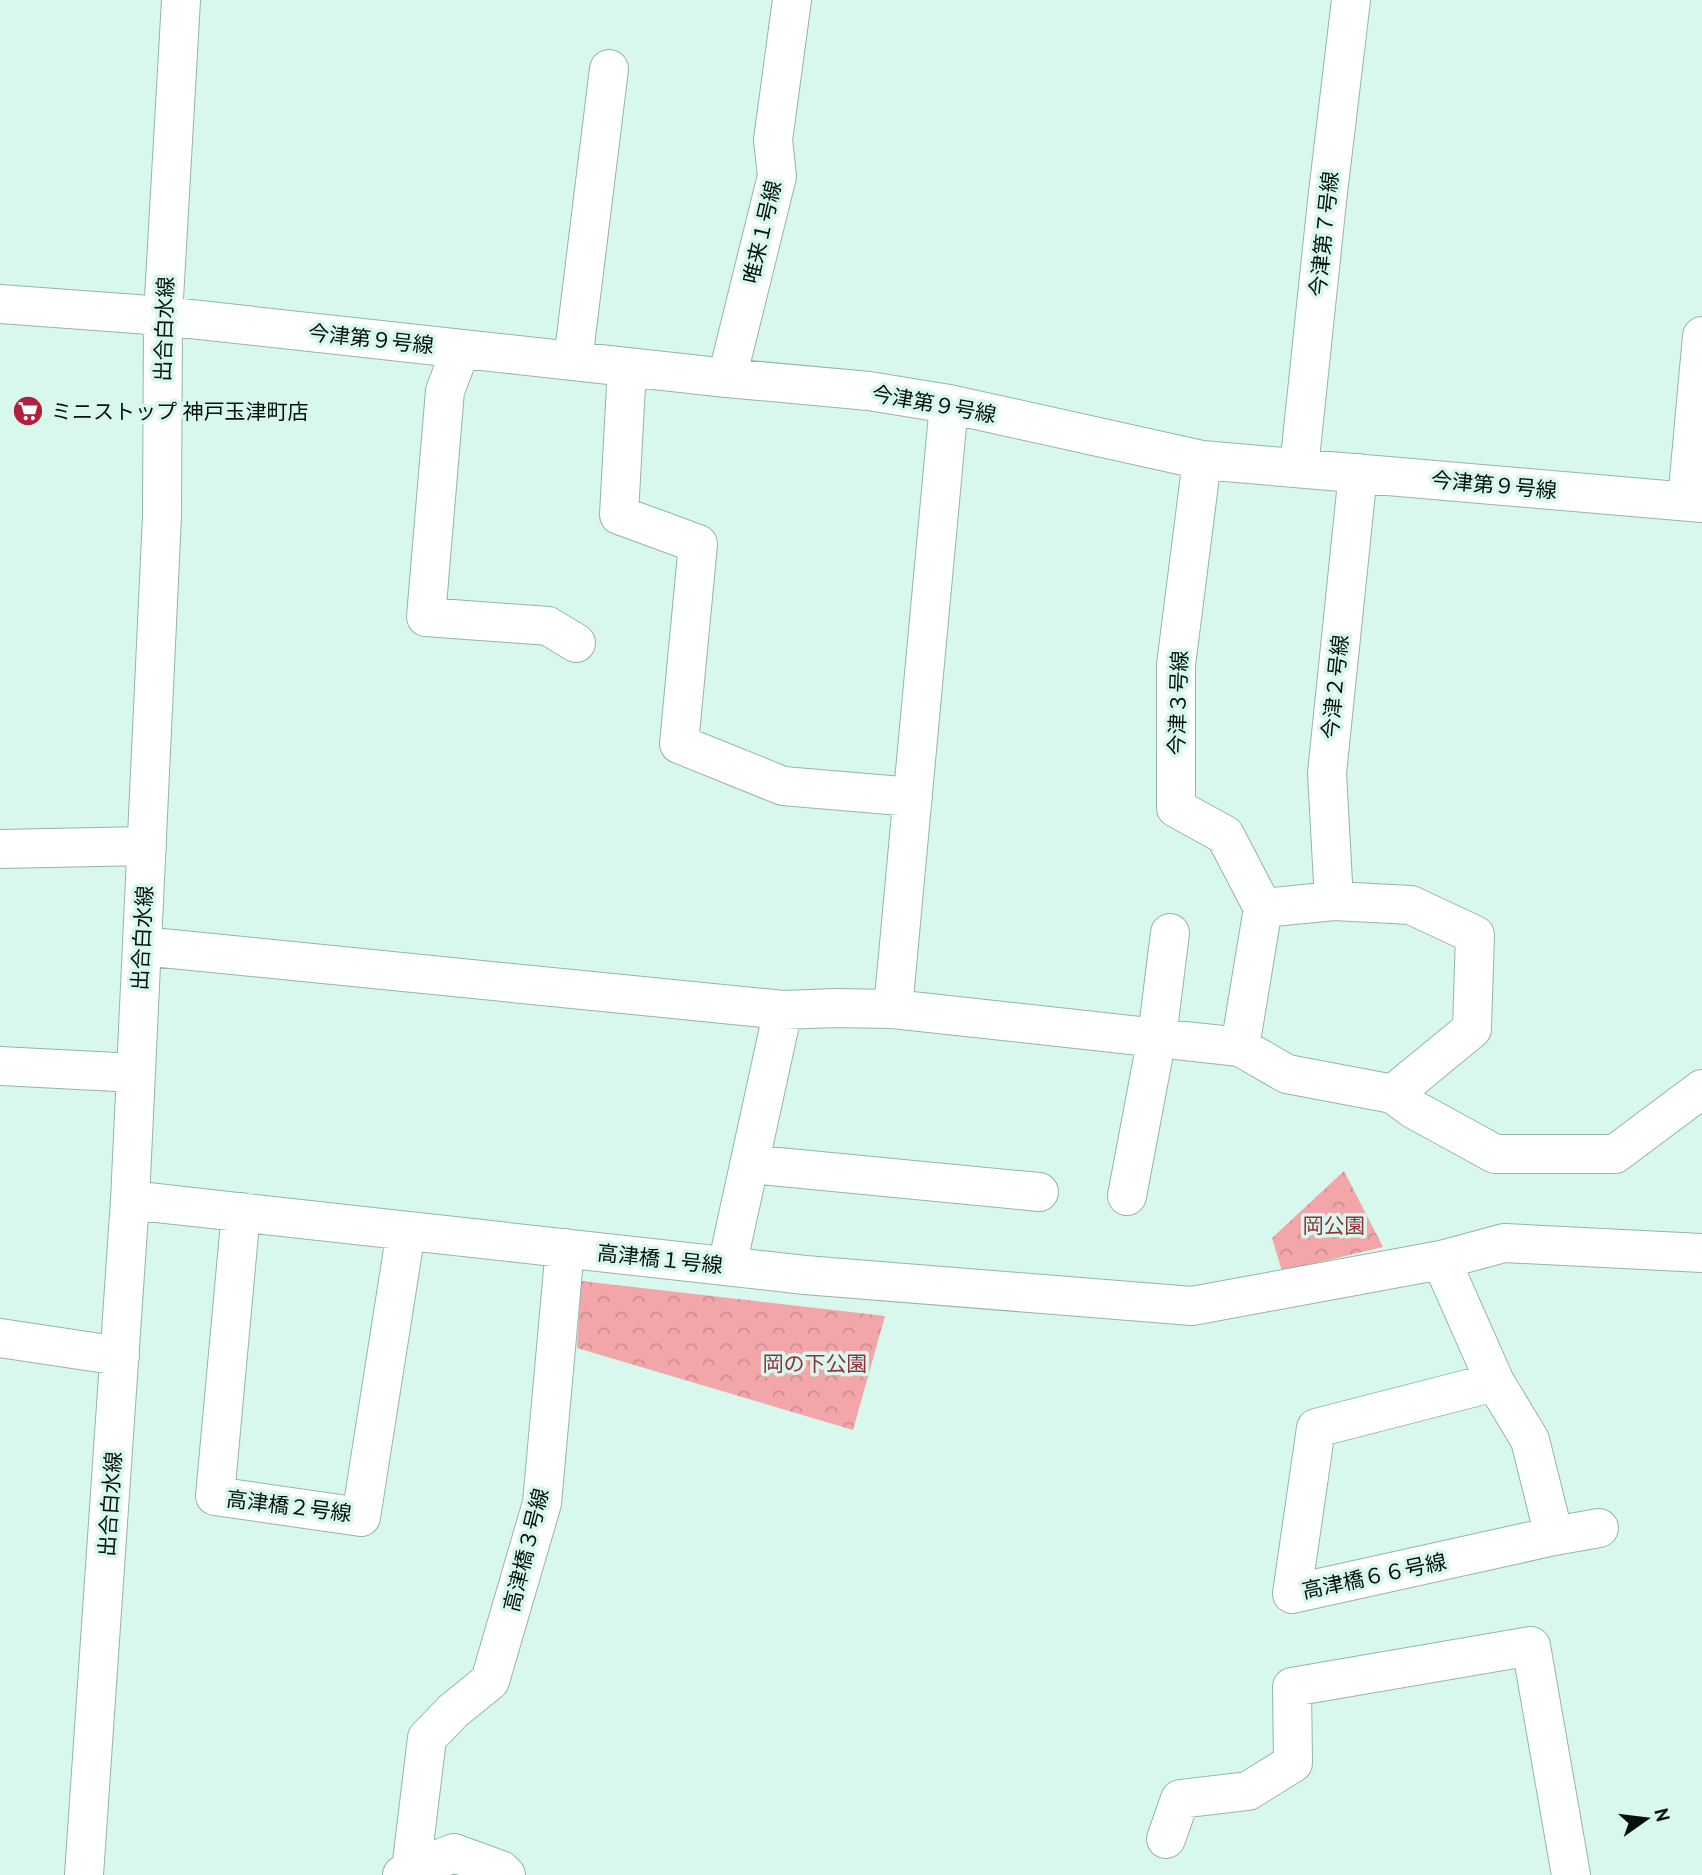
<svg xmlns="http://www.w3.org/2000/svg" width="1702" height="1875" viewBox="0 0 1702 1875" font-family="'PT Sans','Noto Sans JP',sans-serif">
	<defs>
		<pattern id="park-crowns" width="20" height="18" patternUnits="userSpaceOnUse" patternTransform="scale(1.75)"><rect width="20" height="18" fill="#f2a6a9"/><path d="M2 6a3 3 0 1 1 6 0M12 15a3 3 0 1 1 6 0" fill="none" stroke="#ce8e90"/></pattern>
	</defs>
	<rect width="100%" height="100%" fill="#d8f8ed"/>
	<!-- park -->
	<path fill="url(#park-crowns)" d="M 1344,1171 L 1383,1247 L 1282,1271 L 1272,1238 Z
		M 581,1281 L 885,1316 L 853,1430 L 577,1348 Z"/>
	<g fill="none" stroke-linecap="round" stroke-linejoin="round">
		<!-- minor casing -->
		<g stroke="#96b4a9" stroke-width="40">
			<path id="minor" d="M 0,304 L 163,316 L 727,378 L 869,391 L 949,404 L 1202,460 L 1702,503
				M 461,349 L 445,391 L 426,617 L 548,626 L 576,643
				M 573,361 L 609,69
				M 627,367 L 619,515 L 698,544 L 679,744 L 783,786 L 913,797
				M 727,378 L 777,176 L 773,140 L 792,0
				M 1202,460 L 1176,665 L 1176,808 L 1225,835 L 1263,908
				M 1299,468 L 1327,201 L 1351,0
				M 1687,501 L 1702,336
				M 0,849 L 147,846
				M 1334,901 L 1327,773 L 1358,473
				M 1263,908 L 1334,901 L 1411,905 L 1475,935 L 1472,1029 L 1393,1094
				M 142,946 L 783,1010 L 835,1008 L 893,1009 L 1240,1047 L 1287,1074 L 1393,1094 L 1413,1109 L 1495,1154 L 1615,1154 L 1702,1089
				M 893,1009 L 949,404
				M 1240,1047 L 1263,908
				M 0,1066 L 136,1073
				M 749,1164 L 1039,1192
				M 1127,1196 L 1157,1037 L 1170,933
				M 130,1200 L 805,1275 L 1192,1306 L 1441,1260 L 1495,1382 L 1530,1440 L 1554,1536 L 1292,1594 L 1316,1428 L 1495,1382
				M 241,1212 L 215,1496 L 361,1517 L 406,1231
				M 1441,1260 L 1504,1243 L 1702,1253
				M 727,1266 L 783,1010
				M 0,1338 L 120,1356
				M 1554,1536 L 1599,1528
				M 1166,1839 L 1180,1799 L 1248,1791 L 1293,1763 L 1292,1687 L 1531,1646 L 1571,1875
				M 411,1870 L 454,1853 L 501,1870 L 506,1875
				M 84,1875 L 130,1200 L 162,516 L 163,316 L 181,0
				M 402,1875 L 411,1870 L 427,1738 L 453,1711 L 490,1681 L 542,1503 L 565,1248"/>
		</g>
		<!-- minor -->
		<use href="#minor" stroke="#fff" stroke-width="38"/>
	</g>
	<!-- icons -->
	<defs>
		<g id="supermarket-disc" transform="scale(1.575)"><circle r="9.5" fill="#b3203e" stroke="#d8f8ed"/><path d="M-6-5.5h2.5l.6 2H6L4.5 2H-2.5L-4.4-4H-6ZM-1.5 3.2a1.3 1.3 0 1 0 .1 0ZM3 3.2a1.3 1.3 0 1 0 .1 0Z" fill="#fff"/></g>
	</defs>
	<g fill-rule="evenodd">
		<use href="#supermarket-disc" x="28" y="411"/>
	</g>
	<g text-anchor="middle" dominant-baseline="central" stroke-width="7" stroke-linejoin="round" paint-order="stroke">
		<!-- street labels -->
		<g font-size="21" fill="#06100d" stroke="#d8f8ed">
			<text transform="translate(762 232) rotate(-77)">唯来１号線</text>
			<text transform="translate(1324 234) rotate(-84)">今津第７号線</text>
			<text transform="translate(164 329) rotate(-88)">出合白水線</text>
			<text transform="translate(371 339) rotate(6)">今津第９号線</text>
			<text transform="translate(934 404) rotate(10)">今津第９号線</text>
			<text transform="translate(1494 485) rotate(5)">今津第９号線</text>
			<text transform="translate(1335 687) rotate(-84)">今津２号線</text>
			<text transform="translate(1178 703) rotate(-88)">今津３号線</text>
			<text transform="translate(142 938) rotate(-87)">出合白水線</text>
			<text transform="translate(660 1259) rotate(6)">高津橋１号線</text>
			<text transform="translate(110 1504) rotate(-86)">出合白水線</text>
			<text transform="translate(289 1506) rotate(7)">高津橋２号線</text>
			<text transform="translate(526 1550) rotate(-76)">高津橋３号線</text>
			<text transform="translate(1374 1576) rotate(-12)">高津橋６６号線</text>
		</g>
		<!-- poi labels -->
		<g font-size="21" fill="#06100d" stroke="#d8f8ed" text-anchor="start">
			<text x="51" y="411">ミニストップ 神戸玉津町店</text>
		</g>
		<!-- park labels -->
		<g font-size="21" fill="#90313d" stroke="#d8f8ed">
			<text x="1334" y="1225">岡公園</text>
			<text x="815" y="1363">岡の下公園</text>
		</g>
	</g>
	<!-- north arrow -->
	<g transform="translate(1646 1819) rotate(76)" stroke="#d8f8ed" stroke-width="5" paint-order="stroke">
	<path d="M0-5L12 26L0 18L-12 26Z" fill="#06100d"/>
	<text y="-10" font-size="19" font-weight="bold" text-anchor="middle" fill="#06100d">N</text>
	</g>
</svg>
